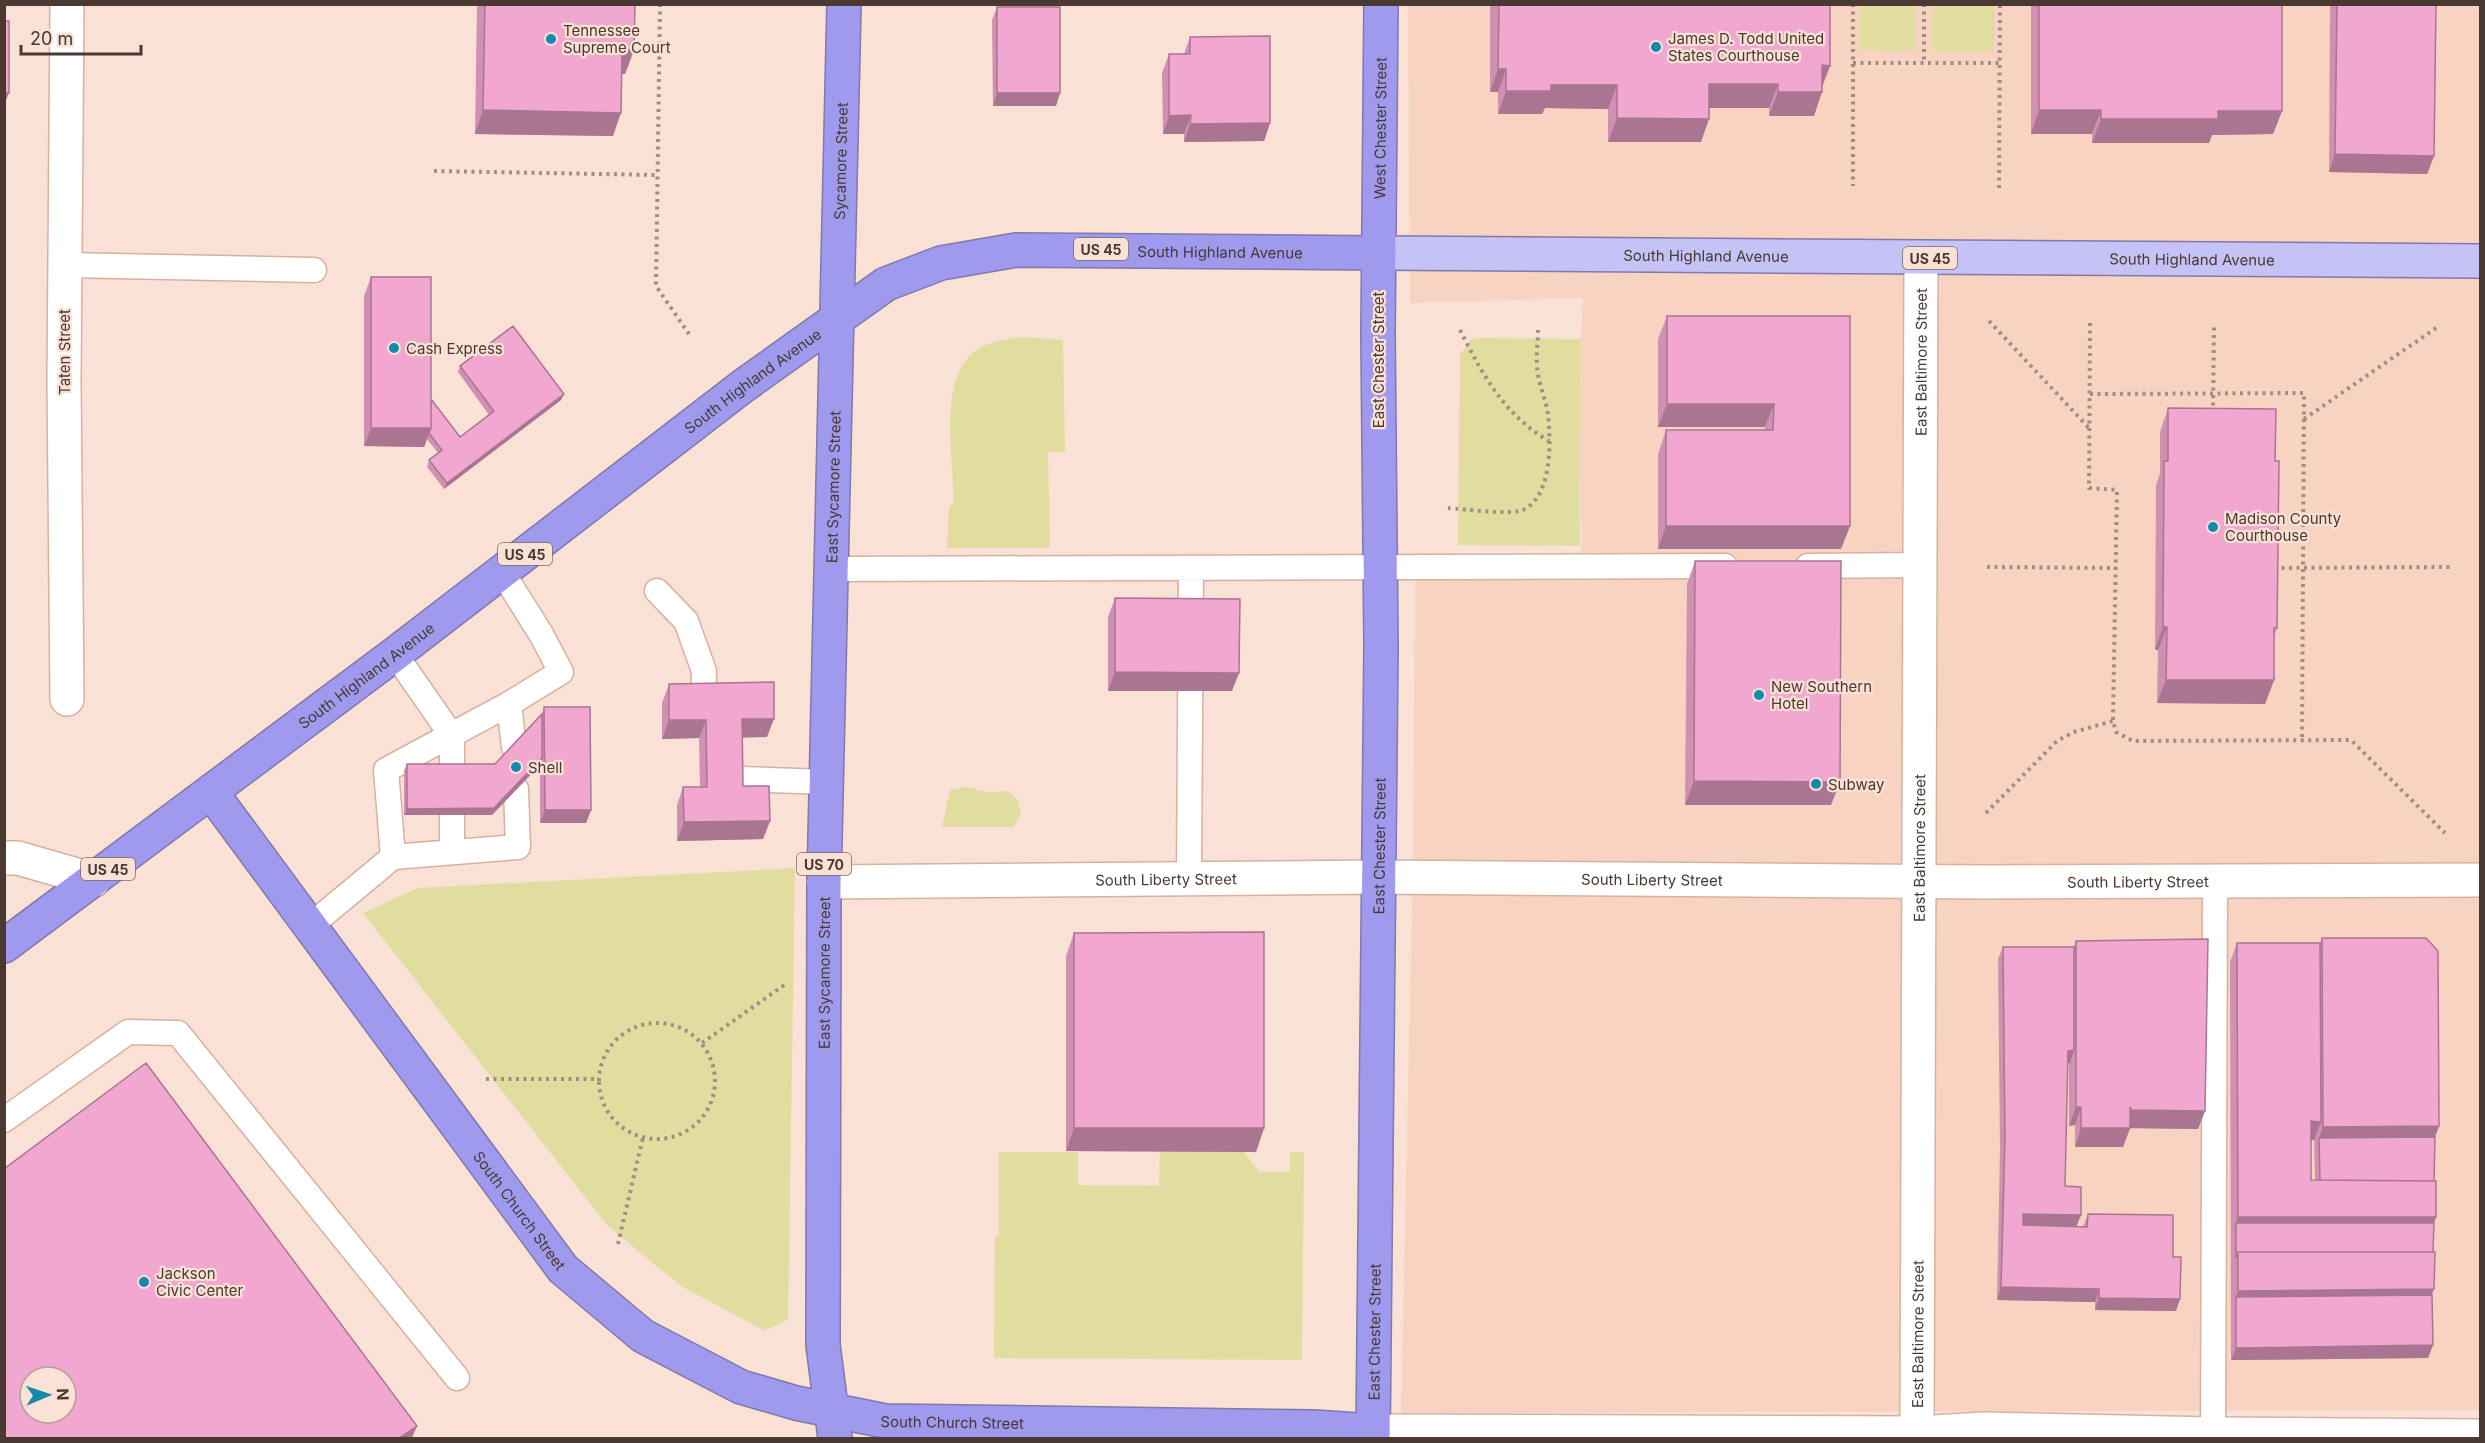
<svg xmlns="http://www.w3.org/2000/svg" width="2485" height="1443" viewBox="0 0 2485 1443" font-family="Inter,sans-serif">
	<rect width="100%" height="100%" fill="#fae1d6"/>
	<!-- built -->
	<path fill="#f9d3c2" d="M 1408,5 L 2480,5 L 2480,1410 L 1401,1413 L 1413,862 L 1415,578 L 1581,578 L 1581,339 L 1583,298 L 1410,303 Z"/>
	<!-- green -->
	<path fill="#e0dd9f" d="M 1859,5 L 1915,5 L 1915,51 L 1859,50 Z
		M 1933,5 L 1994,5 L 1994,51 L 1932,51 Z
		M 1019,337 L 1063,340 L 1065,452 L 1048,452 L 1050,548 L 947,548 L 949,507 L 953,503 C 955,460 934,370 983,346 C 994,341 1007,339 1019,337 Z
		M 1480,338 L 1581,339 L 1580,546 L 1458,545 L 1460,355 L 1470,340 Z
		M 964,787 L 989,792 L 1008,791 L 1018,800 L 1021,814 L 1014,827 L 942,827 L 950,790 Z
		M 795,868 L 788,1319 L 765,1331 L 681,1286 L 607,1225 L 363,913 L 418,888 Z
		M 1160,1151 L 1244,1152 L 1259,1172 L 1290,1172 L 1290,1152 L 1304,1152 L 1302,1360 L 994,1358 L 995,1237 L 999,1236 L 999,1152 L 1078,1152 L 1078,1185 L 1159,1186 Z"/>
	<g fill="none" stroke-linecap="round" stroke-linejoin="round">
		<!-- lane casing -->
		<g stroke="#d7b19f" stroke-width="27">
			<path id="lane" d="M 64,265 L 314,270
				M 1808,566 L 1921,565
				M 831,569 L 1725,566
				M 502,572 L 541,634 L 561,672 L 509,704 L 514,747
				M 657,591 L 686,621 L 704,671 L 703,715
				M 395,654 L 452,736 L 452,770
				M 713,765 L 743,779 L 826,782
				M 452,852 L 452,814
				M 393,857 L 386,770 L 509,704
				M 1189,878 L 1191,569
				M 310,926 L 393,857 L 518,847 L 516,789
				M 4,1120 L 128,1032 L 178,1033 L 457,1378
				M 2213,1438 L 2215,881"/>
		</g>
		<!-- street casing -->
		<g stroke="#d7b19f" stroke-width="36">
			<g id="street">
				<path d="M 67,4 L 64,381 L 67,699"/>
				<path d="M 4,858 L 18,858 L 94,880"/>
				<path id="s1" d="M 824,882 L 1378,877 L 1982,882 L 2480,880"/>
				<path id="s2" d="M 1917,1438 L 1921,258"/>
			</g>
		</g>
		<!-- secondary casing -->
		<g stroke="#d7b19f" stroke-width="36">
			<path id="secondary" d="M 1373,1431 L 1917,1433 L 1983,1429 L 2213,1434 L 2480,1436"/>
		</g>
		<!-- primary casing -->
		<g stroke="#8178ac" stroke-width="36">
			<g id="primary">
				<path id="s3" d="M 1379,253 L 2480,261"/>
			</g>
		</g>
		<!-- highway casing -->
		<g stroke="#8178ac" stroke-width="36">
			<g id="highway">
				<path id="s4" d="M 211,792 L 563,1269 L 643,1336 L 741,1387 L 796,1403 L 885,1421 L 1313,1427 L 1373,1431"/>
				<path id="s5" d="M 4,946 L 395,654 L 743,386 L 886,284 L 941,263 L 1016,250 L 1379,253"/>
				<path id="s6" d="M 835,1438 L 823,1345 L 824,882 L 844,4"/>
				<path id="s7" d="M 1373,1438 L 1381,647 L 1378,333 L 1381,4"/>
			</g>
		</g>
		<!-- path -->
		<path stroke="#a28d84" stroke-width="4" stroke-dasharray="3 4.5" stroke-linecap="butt" d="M 660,4 L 656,286 L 689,334
			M 1853,4 L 1853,186
			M 1924,4 L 1924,63
			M 1853,63 L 2000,63
			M 434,171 L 657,175
			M 1999,188 L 2000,4
			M 1989,321 L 2089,428
			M 2090,323 L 2089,488 L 2117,490 L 2113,721 L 2116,732 L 2133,741 L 2351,740 L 2445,833
			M 1460,330 C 1482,374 1505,416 1549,441
			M 2090,394 L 2304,393 L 2302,741
			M 2213,413 L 2214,324
			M 2304,419 L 2439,326
			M 1448,508 C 1464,509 1513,516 1525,509 C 1552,494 1551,442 1548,415 C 1546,399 1538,383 1537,366 C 1536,354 1538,342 1538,330
			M 1987,567 L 2116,568
			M 2274,568 L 2454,567
			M 1986,813 L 2057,741 L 2074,732 L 2113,721
			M599 1081a58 58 0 1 1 116 0a58 58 0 1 1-116 0Z
			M 702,1043 L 787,983
			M 486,1079 L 599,1079
			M 618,1244 L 643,1137"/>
		<!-- lane -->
		<use href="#lane" stroke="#fff" stroke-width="24"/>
		<!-- street -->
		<use href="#street" stroke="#fff" stroke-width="33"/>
		<!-- secondary -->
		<use href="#secondary" stroke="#fff" stroke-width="33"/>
		<!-- primary -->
		<use href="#primary" stroke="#c5c2f5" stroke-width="33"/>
		<!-- highway -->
		<use href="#highway" stroke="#9f9aee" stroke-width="33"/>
	</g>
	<!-- wall -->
	<path fill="#cf90b2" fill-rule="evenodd" d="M 477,4 L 635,4 L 634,50 L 625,74 L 622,74 L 613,136 L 475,134 Z
		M 1490,4 L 1830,4 L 1830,66 L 1822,87 L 1814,116 L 1769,116 L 1769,108 L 1709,108 L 1701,142 L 1608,142 L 1608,109 L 1545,108 L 1542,114 L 1498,114 L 1498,92 L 1490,92 Z
		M 2031,4 L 2282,4 L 2282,111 L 2273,134 L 2212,135 L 2209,143 L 2092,143 L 2092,134 L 2031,134 Z
		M 2330,4 L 2436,4 L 2434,156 L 2427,174 L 2329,172 Z
		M 997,7 L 1056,106 L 993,106 L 992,20 Z
		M 1190,37 L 1270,123 L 1264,141 L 1184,142 L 1184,134 L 1163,134 L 1162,73 L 1169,54 L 1184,54 Z
		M 371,277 L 431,399 L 460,437 L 489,415 L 458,372 L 460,366 L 561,400 L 444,489 L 427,467 L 429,460 L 438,453 L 427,439 L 424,447 L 364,446 L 364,296 Z
		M 1667,316 L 1850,316 L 1850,526 L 1841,549 L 1658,549 L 1658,454 L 1666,430 L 1765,430 L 1765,427 L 1658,427 L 1658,339 Z
		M 2168,408 L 2275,461 L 2277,628 L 2274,637 L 2274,680 L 2265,704 L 2157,703 L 2158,650 L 2155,650 L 2156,485 L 2160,473 L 2160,432 Z
		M 1695,561 L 1831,805 L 1685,805 L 1687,584 Z
		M 1115,598 L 1232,691 L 1108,691 L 1108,617 Z
		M 669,684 L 767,737 L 742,737 L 743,786 L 770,821 L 763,839 L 677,841 L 677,805 L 683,787 L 700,787 L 699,738 L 662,739 L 662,703 Z
		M 544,707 L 591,810 L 586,823 L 540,823 L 540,765 L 492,815 L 404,815 L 404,770 L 407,764 L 495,764 L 542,714 Z
		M 1074,933 L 1264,1128 L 1256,1152 L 1066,1151 L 1066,956 Z
		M 2322,938 L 2439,1126 L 2435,1137 L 2434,1181 L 2436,1217 L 2434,1223 L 2432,1295 L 2433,1345 L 2428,1358 L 2231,1360 L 2230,962 L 2237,943 L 2320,943 ZM 2311,1140 L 2314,1140 L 2315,1180 L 2311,1180 Z
		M 2076,941 L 2205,1111 L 2198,1129 L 2130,1128 L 2123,1147 L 2075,1147 L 2075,1125 L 2069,1126 L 2069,1063 L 2068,1063 L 2065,1186 L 2081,1215 L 2076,1227 L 2083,1227 L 2088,1214 L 2173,1257 L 2176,1311 L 2095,1310 L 2095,1302 L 1997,1300 L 2000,1149 L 1998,959 L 2003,947 L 2074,947 Z"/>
	<!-- shaded-wall -->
	<path fill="#a97591" d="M 622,50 L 634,50 L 625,74 L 614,74 Z
		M 1822,65 L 1830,66 L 1821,89 Z
		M 1498,69 L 1506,69 L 1498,92 L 1490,92 Z
		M 1709,84 L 1778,84 L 1769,108 L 1701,108 Z
		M 1551,85 L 1617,85 L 1608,109 L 1545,108 L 1542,114 L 1498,114 L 1506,91 Z
		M 1778,92 L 1822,92 L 1814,116 L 1769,116 Z
		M 5,93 L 9,93 L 4,105 Z
		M 997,93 L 1060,93 L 1056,106 L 993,106 Z
		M 483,110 L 621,113 L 613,136 L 475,134 Z
		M 2039,110 L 2101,110 L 2092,134 L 2031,134 Z
		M 2218,111 L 2282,111 L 2273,134 L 2212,135 L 2209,143 L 2092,143 L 2101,119 Z
		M 1191,115 L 1184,134 L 1163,134 L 1169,116 Z
		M 1617,118 L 1709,119 L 1701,142 L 1608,142 Z
		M 1270,123 L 1264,141 L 1184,142 L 1190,124 Z
		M 2335,154 L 2434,156 L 2427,174 L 2329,172 Z
		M 564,394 L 561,400 L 444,489 L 447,483 Z
		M 1667,404 L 1774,404 L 1765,427 L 1658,427 Z
		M 371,428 L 431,428 L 424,447 L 364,446 Z
		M 1666,526 L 1850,526 L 1841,549 L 1658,549 Z
		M 2163,627 L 2167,627 L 2158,650 L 2155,650 Z
		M 1115,672 L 1239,673 L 1232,691 L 1108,691 Z
		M 2166,680 L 2274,680 L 2265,704 L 2157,703 Z
		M 742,719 L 774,719 L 767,737 L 736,738 Z
		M 669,720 L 706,720 L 699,738 L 662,739 Z
		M 542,758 L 540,765 L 492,815 L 404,815 L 407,809 Z
		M 1694,781 L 1840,782 L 1831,805 L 1685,805 Z
		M 545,810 L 591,810 L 586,823 L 540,823 Z
		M 770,821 L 763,839 L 677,841 L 684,822 Z
		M 2074,1050 L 2070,1063 L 2063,1063 L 2068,1051 Z
		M 2076,1107 L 2081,1107 L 2075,1125 L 2069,1126 Z
		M 2131,1110 L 2205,1111 L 2198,1129 L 2125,1128 Z
		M 2311,1121 L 2321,1122 L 2314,1140 L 2304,1140 Z
		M 2439,1126 L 2430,1150 L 2319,1138 L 2323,1127 Z
		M 1074,1128 L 1264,1128 L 1256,1152 L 1066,1151 Z
		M 2081,1128 L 2130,1128 L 2123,1147 L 2075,1147 Z
		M 2023,1214 L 2081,1215 L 2076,1227 L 2018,1226 Z
		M 2238,1217 L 2436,1217 L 2429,1235 L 2236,1223 L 2231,1235 Z
		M 2001,1287 L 2099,1289 L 2095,1302 L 1997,1300 Z
		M 2434,1289 L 2427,1307 L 2236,1297 L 2238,1291 Z
		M 2099,1298 L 2180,1299 L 2176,1311 L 2095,1310 Z
		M 2433,1345 L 2428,1358 L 2231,1360 L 2236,1348 Z
		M 417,1426 L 412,1438 L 399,1438 Z"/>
	<!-- building -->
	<path fill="#f1a7cf" stroke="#a97591" stroke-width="1.5" fill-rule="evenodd" d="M 4,4 L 5,21 L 9,21 L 9,93 L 5,93 L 5,217 Z
		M 485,4 L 635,4 L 634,50 L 622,50 L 621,113 L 483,110 Z
		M 1499,4 L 1830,4 L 1830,66 L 1822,65 L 1822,92 L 1778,92 L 1778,84 L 1709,84 L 1709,119 L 1617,118 L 1617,85 L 1551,85 L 1551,91 L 1506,91 L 1506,69 L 1498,69 Z
		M 2039,4 L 2282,4 L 2282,111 L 2218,111 L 2218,119 L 2101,119 L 2101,110 L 2039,110 Z
		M 2337,4 L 2436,4 L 2434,156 L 2335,154 Z
		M 997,7 L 1060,7 L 1060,93 L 997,93 Z
		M 1270,36 L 1270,123 L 1190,124 L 1191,115 L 1169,116 L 1169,54 L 1190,54 L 1190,37 Z
		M 371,277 L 431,277 L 431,428 L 371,428 Z
		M 1667,316 L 1850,316 L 1850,526 L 1666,526 L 1666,430 L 1773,430 L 1774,404 L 1667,404 Z
		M 513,326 L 564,394 L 447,483 L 429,460 L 442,450 L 429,433 L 431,428 L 431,399 L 460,437 L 494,411 L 460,366 Z
		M 2168,408 L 2276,409 L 2275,461 L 2279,461 L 2277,628 L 2274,628 L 2274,680 L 2166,680 L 2167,627 L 2163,627 L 2164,461 L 2168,461 Z
		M 1695,561 L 1841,561 L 1840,782 L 1694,781 Z
		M 1115,598 L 1240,599 L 1239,673 L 1115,672 Z
		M 774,682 L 774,719 L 742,719 L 743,786 L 769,786 L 770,821 L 684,822 L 683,787 L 707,787 L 706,720 L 669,720 L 669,684 Z
		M 544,707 L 590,707 L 591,810 L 545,810 Z
		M 542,714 L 542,758 L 494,808 L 407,809 L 407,764 L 495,764 Z
		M 1264,932 L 1264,1128 L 1074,1128 L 1074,933 Z
		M 2322,938 L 2426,938 L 2438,951 L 2439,1126 L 2323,1127 Z
		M 2208,939 L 2205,1111 L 2131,1110 L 2130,1107 L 2130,1128 L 2081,1128 L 2081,1107 L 2076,1107 L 2076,941 Z
		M 2237,943 L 2320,943 L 2321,1122 L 2311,1121 L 2311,1180 L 2436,1181 L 2436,1217 L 2238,1217 Z
		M 2003,947 L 2074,947 L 2074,1050 L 2068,1051 L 2065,1186 L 2081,1187 L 2081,1215 L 2023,1214 L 2023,1225 L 2087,1227 L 2088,1214 L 2173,1215 L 2173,1257 L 2181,1257 L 2180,1299 L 2099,1298 L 2099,1289 L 2001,1287 L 2005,1137 Z
		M 146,1063 L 417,1426 L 399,1438 L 4,1438 L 4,1169 ZM 30,1377 L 66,1377 L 66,1413 L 30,1413 Z
		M 2435,1137 L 2434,1181 L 2320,1180 L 2319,1138 Z
		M 2236,1223 L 2434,1223 L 2433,1252 L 2238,1252 L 2236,1258 Z
		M 2238,1252 L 2435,1252 L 2434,1289 L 2238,1291 Z
		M 2432,1295 L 2433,1345 L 2236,1348 L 2236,1297 Z"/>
	<!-- markers -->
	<g fill="#1389ad" stroke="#fae1d6" stroke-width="2">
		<circle cx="551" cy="39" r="6"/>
		<circle cx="1656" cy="47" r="6"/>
		<circle cx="394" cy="348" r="6"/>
		<circle cx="2213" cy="527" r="6"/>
		<circle cx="1759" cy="695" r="6"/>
		<circle cx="516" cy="767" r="6"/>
		<circle cx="1816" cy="784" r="6"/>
		<circle cx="144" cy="1282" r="6"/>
	</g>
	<g text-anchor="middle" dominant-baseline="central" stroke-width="4.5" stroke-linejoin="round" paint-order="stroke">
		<!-- shield labels -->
		<g fill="#fae1d6" stroke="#7e6b63" stroke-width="1.5">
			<rect x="1074" y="238" width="54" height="22" rx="4.5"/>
			<rect x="1903" y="247" width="54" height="22" rx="4.5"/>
			<rect x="498" y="543" width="54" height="22" rx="4.5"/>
			<rect x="797" y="853" width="54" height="22" rx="4.5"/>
			<rect x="81" y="858" width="54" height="22" rx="4.5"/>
		</g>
		<g font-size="14" font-weight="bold" fill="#493932">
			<text x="1101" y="249">US 45</text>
			<text x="1930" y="258">US 45</text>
			<text x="525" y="554">US 45</text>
			<text x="824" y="864">US 70</text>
			<text x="108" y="869">US 45</text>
		</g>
		<!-- poi labels -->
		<g font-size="15" fill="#493932" stroke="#fae1d6" text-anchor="start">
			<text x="563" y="30">Tennessee<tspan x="563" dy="17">Supreme Court</tspan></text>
			<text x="1668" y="38">James D. Todd United<tspan x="1668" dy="17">States Courthouse</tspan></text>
			<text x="406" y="348">Cash Express</text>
			<text x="2225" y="518">Madison County<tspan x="2225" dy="17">Courthouse</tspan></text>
			<text x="1771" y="686">New Southern<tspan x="1771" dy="17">Hotel</tspan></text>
			<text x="528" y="767">Shell</text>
			<text x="1828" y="784">Subway</text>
			<text x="156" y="1273">Jackson<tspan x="156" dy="17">Civic Center</tspan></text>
		</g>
		<!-- street labels -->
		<g font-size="15" fill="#493932" stroke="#fae1d6">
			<text stroke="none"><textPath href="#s7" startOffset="1310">West Chester Street</textPath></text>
			<text stroke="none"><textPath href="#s6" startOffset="1278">Sycamore Street</textPath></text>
			<text stroke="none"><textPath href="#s5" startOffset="1442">South Highland Avenue</textPath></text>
			<text stroke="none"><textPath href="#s3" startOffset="327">South Highland Avenue</textPath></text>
			<text stroke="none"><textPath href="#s3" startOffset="813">South Highland Avenue</textPath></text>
			<text transform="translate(64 352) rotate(-90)">Taten Street</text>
			<text transform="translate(1378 360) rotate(-90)">East Chester Street</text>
			<text stroke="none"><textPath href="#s2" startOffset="1076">East Baltimore Street</textPath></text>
			<text stroke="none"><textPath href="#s5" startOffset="938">South Highland Avenue</textPath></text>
			<text stroke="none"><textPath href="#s6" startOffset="952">East Sycamore Street</textPath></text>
			<text stroke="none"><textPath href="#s5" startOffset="452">South Highland Avenue</textPath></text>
			<text stroke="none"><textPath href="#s7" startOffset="592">East Chester Street</textPath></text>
			<text stroke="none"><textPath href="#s2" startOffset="590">East Baltimore Street</textPath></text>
			<text stroke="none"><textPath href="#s1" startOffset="342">South Liberty Street</textPath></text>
			<text stroke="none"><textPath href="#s1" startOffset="828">South Liberty Street</textPath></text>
			<text stroke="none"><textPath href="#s1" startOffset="1314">South Liberty Street</textPath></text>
			<text stroke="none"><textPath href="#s6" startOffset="466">East Sycamore Street</textPath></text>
			<text stroke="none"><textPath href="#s4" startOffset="520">South Church Street</textPath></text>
			<text stroke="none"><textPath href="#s7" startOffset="106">East Chester Street</textPath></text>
			<text stroke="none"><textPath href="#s2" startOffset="104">East Baltimore Street</textPath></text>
			<text stroke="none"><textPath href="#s4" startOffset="1023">South Church Street</textPath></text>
		</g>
	</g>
	<!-- border -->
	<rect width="2485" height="1443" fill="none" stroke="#493932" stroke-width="12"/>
	<!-- north arrow -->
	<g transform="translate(48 1395) rotate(88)"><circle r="28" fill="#fae1d6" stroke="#b39e94" stroke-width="1.5"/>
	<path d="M0-4.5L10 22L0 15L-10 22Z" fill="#1389ad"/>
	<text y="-9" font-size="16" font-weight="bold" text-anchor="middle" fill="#493932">N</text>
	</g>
	<!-- scale -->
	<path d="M21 45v9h120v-9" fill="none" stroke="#493932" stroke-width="3"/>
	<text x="30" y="45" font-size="18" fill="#493932" stroke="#fae1d6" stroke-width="4.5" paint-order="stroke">20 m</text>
</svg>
